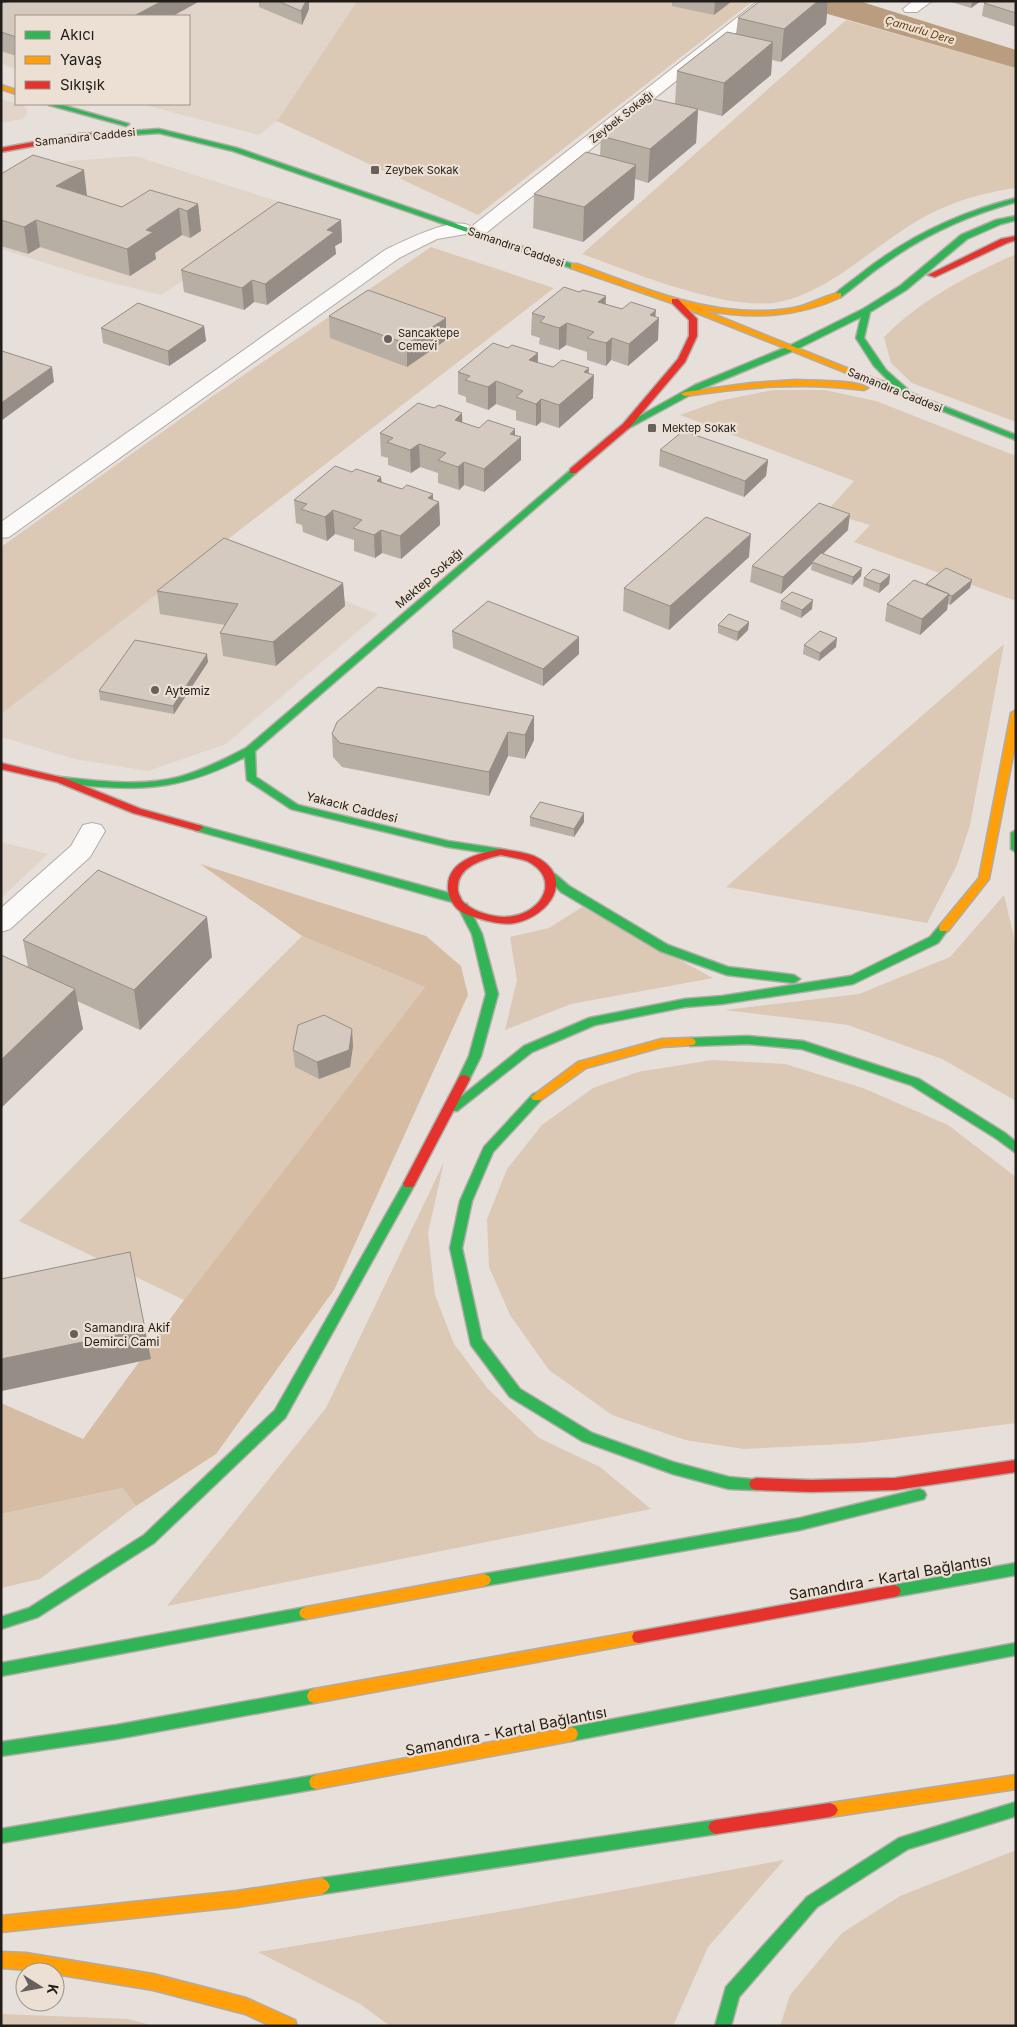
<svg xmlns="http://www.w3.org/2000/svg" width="1017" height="2027" viewBox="0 0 1017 2027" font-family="Inter,sans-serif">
	<rect width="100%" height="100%" fill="#e7e0da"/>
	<!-- built -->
	<path fill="#e1d5c9" d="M 52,1 L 357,1 L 277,121 L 259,135 L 141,104 L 189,104 L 189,16 L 16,16 L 16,69 L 1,64 L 1,11 Z
		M 1,99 L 22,105 L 27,109 L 27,115 L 23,119 L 1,123 Z
		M 135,156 L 296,207 L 161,295 L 93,278 L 1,249 L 1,182 L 69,161 Z
		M 214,549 L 378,614 L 226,744 L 148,771 L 75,759 L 1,737 L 1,714 Z
		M 1,842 L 48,854 L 1,898 Z"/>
	<!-- green -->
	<path fill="#dbc8b5" d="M 357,1 L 753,1 L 478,215 L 277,121 Z
		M 846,20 L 1016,68 L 1016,188 C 973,194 935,207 900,232 C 862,257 824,293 779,302 C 727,312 632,272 582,254 Z
		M 431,247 L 554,288 L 1,714 L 1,547 L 210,398 Z
		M 1016,254 L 1016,422 L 912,383 L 891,363 L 884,337 C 920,300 969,275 1016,254 Z
		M 773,390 L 825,390 L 876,401 L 1016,456 L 1016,601 L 854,542 L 870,525 L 826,512 L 854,481 L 680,415 L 719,401 Z
		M 1004,644 L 970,825 L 957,865 L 927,923 L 726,887 Z
		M 1004,895 L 1016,946 L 1016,1101 L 942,1059 L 848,1025 L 725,1010 L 859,994 L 950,957 Z
		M 582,907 L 713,978 L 571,1004 L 505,1030 L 517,980 L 510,937 L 549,928 Z
		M 302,936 L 425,987 L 184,1300 L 19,1221 Z
		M 712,1060 L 785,1064 L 863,1088 L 948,1125 L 1016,1177 L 1016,1423 L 860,1443 L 744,1449 L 685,1440 L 612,1415 L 549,1370 L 510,1315 L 489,1267 L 487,1219 L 507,1169 L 542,1125 L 593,1088 L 638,1072 Z
		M 444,1162 L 428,1233 L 435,1295 L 454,1344 L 488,1389 L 539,1438 L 600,1467 L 651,1509 L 167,1606 L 326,1408 Z
		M 124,1488 L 136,1506 L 40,1579 L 1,1588 L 1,1514 Z
		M 1016,1850 L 1016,2026 L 780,2026 L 790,1995 L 842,1933 L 900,1896 Z
		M 784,1860 L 708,1947 L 673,2026 L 390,2026 L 360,2004 L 258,1952 L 516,1909 Z
		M 1,2014 L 128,2019 L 154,2026 L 1,2026 Z"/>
	<!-- forest -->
	<path fill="#d6bca2" d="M 200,864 L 426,936 L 461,966 L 468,995 L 334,1290 L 216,1454 L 136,1506 L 123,1488 L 1,1514 L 1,1403 L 83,1439 L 184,1300 L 425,987 L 302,936 Z"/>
	<!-- water -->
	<path fill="#ba9c7e" d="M 859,1 L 1016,50 L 1016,68 L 786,2 Z"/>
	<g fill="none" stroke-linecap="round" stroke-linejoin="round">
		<!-- street casing -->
		<g stroke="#b1aca7" stroke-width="2">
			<path id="street" d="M 758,1 L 776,1 L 481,237 L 475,238 L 466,234 L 437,239 L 399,258 L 9,537 L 1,538 L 1,522 L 385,250 C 402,242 456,214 471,227 Z
				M 913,1 L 932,1 L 917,12 L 905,12 L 903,9 Z
				M 92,823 L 101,825 L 105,831 L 90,857 L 10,929 L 1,932 L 1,908 L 71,846 L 83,825 Z"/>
		</g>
		<!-- fast casing -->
		<g stroke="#b1aca7" stroke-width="3">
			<path id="fast" d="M 48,104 L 58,104 L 129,124 L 126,126 L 49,105 Z
				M 159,129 L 237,148 L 578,266 L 571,268 L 233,151 L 159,133 L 130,135 L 127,133 L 130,131 Z
				M 1016,198 L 1016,202 C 968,215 924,235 884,264 C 869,274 856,286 841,297 L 834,295 C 841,288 850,282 858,276 C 905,238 957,213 1016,198 Z
				M 1016,216 L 1016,220 L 1001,224 L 967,239 L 906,290 L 870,312 L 864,338 L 886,370 L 913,394 L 1016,435 L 1016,440 L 867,381 L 867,377 L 870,377 L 893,385 L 874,366 L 856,338 L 861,317 L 795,350 L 701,389 L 629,428 L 623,428 L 622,426 L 695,385 L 789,346 L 863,309 L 900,286 L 961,235 L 996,220 Z
				M 573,468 L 577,471 L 576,473 L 255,751 L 256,777 L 298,805 L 448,841 L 501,849 L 506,852 L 505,854 L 501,855 L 448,847 L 291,809 L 247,780 L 245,757 C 176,793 135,791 60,783 L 55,780 L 60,777 C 99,781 141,787 179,777 C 203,770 225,759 246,748 Z
				M 198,825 L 460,896 L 461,899 L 456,903 L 194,830 L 193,828 L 194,826 Z
				M 1016,830 L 1016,852 L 1011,849 L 1011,833 Z
				M 551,872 L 555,874 L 569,886 L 668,945 L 728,967 L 794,975 L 800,979 L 794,983 L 727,975 L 660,951 L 561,892 L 546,876 Z
				M 463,903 L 467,904 L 482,934 L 498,994 L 481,1056 L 468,1082 L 460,1082 L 458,1079 L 469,1056 L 486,994 L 472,934 L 458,907 Z
				M 944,924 L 949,928 L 938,943 L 853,984 L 722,1004 L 685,1007 L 595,1025 L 532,1052 L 457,1111 L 449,1111 L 447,1108 L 524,1046 L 589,1018 L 685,999 L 722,996 L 851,976 L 930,937 L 940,925 Z
				M 748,1036 L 803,1041 L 919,1079 L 1005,1133 L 1016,1142 L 1016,1153 L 997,1139 L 911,1085 L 802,1049 L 748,1044 L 690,1046 L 684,1042 L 690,1038 Z
				M 537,1093 L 541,1094 L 543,1097 L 541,1100 L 493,1152 L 472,1201 L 462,1248 L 482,1339 L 520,1389 L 592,1433 L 673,1462 L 729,1477 L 761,1480 L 763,1484 L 761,1488 L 756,1490 L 729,1489 L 673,1474 L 582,1441 L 510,1397 L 471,1345 L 450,1248 L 460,1201 L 484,1147 L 533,1094 Z
				M 409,1179 L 413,1181 L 415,1184 L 285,1418 L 154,1543 L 38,1617 L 1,1629 L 1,1617 L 29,1608 L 144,1535 L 275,1410 L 405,1181 Z
				M 919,1489 L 924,1491 L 926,1495 L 924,1499 L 800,1530 L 484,1586 L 479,1584 L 477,1580 L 479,1576 L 484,1574 L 800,1518 Z
				M 1016,1563 L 1016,1575 L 894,1597 L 889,1595 L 887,1591 L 889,1587 L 894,1585 Z
				M 306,1607 L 311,1609 L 313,1613 L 311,1617 L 306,1619 L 1,1676 L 1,1663 Z
				M 1016,1643 L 1016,1655 L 571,1741 L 566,1739 L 564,1734 L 566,1729 L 571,1727 Z
				M 314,1689 L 319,1691 L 321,1696 L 319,1701 L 314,1703 L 116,1739 L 1,1756 L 1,1742 L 116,1725 Z
				M 316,1775 L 321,1777 L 323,1782 L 321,1787 L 316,1789 L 1,1843 L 1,1829 Z
				M 1016,1802 L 1016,1816 L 908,1849 L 817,1907 L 739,1997 L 731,2026 L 715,2026 L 726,1987 L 807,1897 L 899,1838 Z
				M 716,1820 L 721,1822 L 724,1827 L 721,1832 L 716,1834 L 322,1894 L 317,1891 L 314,1886 L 317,1881 L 322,1878 Z"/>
		</g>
		<!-- slow casing -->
		<g stroke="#b1aca7" stroke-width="3">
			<path id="slow" d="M 1,85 L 16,90 L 16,94 L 1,89 Z
				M 571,264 L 577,264 C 636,285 696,312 760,311 C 773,311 786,310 798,307 C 809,305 832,292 841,293 L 841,297 C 796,318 751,319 703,310 L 874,379 L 867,381 L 672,303 L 571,268 Z
				M 796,380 C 812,381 857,380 868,388 L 864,390 C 803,382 745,387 685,396 L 681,394 L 685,392 L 752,383 Z
				M 1016,710 L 1016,740 L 989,879 L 948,931 L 940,931 L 939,928 L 940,925 L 979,878 L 1011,713 Z
				M 690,1038 L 694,1039 L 696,1042 L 694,1045 L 662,1047 L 586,1068 L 541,1100 L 533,1100 L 531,1097 L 578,1062 L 662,1039 Z
				M 484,1574 L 489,1576 L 491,1580 L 489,1584 L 484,1586 L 306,1619 L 301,1617 L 299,1613 L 301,1609 L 306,1607 Z
				M 639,1631 L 644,1632 L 646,1637 L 644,1642 L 639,1643 L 314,1703 L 309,1701 L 307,1696 L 309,1691 L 314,1689 Z
				M 571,1727 L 576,1729 L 578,1734 L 576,1739 L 571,1741 L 316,1789 L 311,1787 L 309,1782 L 311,1777 L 316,1775 Z
				M 1016,1775 L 1016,1789 L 830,1817 L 825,1815 L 822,1810 L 825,1805 L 830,1803 Z
				M 322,1878 L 327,1881 L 330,1886 L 327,1891 L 322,1894 L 237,1907 L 1,1932 L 1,1916 L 237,1891 Z
				M 1,1952 L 26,1953 L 153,1974 L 246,1998 L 295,2020 L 297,2026 L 271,2026 L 245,2014 L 153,1990 L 55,1974 L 55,1972 L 1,1968 Z"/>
		</g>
		<!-- jam casing -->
		<g stroke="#b1aca7" stroke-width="3">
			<path id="jam" d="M 130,131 L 132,132 L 132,134 L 78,138 L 1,152 L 1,148 L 78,134 Z
				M 1016,236 L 1016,240 L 1007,243 L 935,277 L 928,275 L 1001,239 Z
				M 672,299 L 678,299 L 697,319 L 697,336 L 685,362 L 629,428 L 576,473 L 570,473 L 570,469 L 623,424 L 678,359 L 689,336 L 689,320 L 672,303 Z
				M 1,763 L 64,778 L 141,809 L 202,826 L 203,828 L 198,831 L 133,813 L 57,782 L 1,769 Z
				M 501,849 C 512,851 524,852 534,856 C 577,876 550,916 515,923 C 503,925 492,922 481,919 C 474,917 466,915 460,911 C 453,906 448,896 448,888 C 447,860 480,853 501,849 ZM 501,855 C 510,857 519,858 527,861 C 561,878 543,911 513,916 C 499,919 480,914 468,906 C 463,903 459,897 458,891 C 455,867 483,859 501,855 Z
				M 464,1075 L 468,1076 L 470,1079 L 415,1184 L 413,1187 L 405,1187 L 403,1184 L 458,1079 L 460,1076 Z
				M 1016,1460 L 1016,1472 L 895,1490 L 811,1492 L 756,1490 L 751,1488 L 749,1484 L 751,1480 L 756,1478 L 811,1480 L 895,1478 Z
				M 894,1585 L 899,1587 L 901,1591 L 899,1595 L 894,1597 L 639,1643 L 634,1642 L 632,1637 L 634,1632 L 639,1631 Z
				M 830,1803 L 835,1805 L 838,1810 L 835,1815 L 830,1817 L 716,1834 L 711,1832 L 708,1827 L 711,1822 L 716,1820 Z"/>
		</g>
		<!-- street -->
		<use href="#street" fill="#fbfaf9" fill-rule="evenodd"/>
		<!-- fast -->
		<use href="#fast" fill="#30b455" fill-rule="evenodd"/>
		<!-- slow -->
		<use href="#slow" fill="#ff9f0a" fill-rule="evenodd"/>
		<!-- jam -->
		<use href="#jam" fill="#e5322d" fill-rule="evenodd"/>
	</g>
	<!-- wall -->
	<path fill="#b7aea4" d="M 259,1 L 309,1 L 309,9 L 302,25 L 259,7 Z
		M 672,1 L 732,1 L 714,15 L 672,6 Z
		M 760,1 L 828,1 L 826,24 L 781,62 L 772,60 L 771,75 L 722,116 L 698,110 L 696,143 L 648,183 L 635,179 L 634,199 L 583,242 L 533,228 L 534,194 L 600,156 L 601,136 L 675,104 L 677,71 L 736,34 L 738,18 Z
		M 948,1 L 981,1 L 971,8 Z
		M 1016,1 L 1016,27 L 982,16 L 984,3 Z
		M 1,3 L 16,16 L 16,56 L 1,51 Z
		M 1,174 L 87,196 L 122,207 L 198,204 L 201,231 L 190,238 L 182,235 L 155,253 L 156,259 L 130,276 L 40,247 L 28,254 L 1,246 Z
		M 341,220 L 342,242 L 335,246 L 336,254 L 267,305 L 254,302 L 244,310 L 184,292 L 181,270 Z
		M 606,305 L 622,309 L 656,317 L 658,340 L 628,366 L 611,360 L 606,366 L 587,360 L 587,352 L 566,345 L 559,350 L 539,344 L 540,338 L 531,335 L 532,313 Z
		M 329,316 L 446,340 L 407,367 L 330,338 Z
		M 204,326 L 206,341 L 169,366 L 103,343 L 101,328 Z
		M 508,348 L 538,353 L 538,363 L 553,367 L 588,374 L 593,398 L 559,428 L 541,422 L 536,426 L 516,420 L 516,411 L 496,404 L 488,410 L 466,402 L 466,397 L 458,394 L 458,372 Z
		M 463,423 L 479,428 L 515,435 L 521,437 L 521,460 L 484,492 L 464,485 L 459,490 L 438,483 L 438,473 L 420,467 L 411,473 L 388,465 L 388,458 L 381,456 L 380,433 Z
		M 660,450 L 768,460 L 766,476 L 744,497 L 659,466 Z
		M 352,472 L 381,477 L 382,482 L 439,502 L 440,525 L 401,559 L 382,553 L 375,558 L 354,551 L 354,540 L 335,534 L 327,541 L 303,532 L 302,525 L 296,523 L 294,500 Z
		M 848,530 L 823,554 L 861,576 L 852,585 L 811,570 L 812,564 L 781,594 L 750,582 L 752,566 Z
		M 749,557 L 669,630 L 623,611 L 624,588 Z
		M 890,575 L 889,584 L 879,593 L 863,586 L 864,578 Z
		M 972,580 L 970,588 L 950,605 L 948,604 L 947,610 L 920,635 L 885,621 L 887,604 L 926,584 Z
		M 343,583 L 345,606 L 276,666 L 223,656 L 220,633 L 225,625 L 160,614 L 157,591 Z
		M 781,601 L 812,609 L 801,618 L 780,609 Z
		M 749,622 L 748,630 L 737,641 L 718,633 L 718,625 Z
		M 452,631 L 579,654 L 543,686 L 453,648 Z
		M 804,645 L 836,647 L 819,661 L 803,654 Z
		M 208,662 L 174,714 L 100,700 L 99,691 Z
		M 534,716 L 534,740 L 525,759 L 508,756 L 489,796 L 342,767 L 333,757 L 332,734 Z
		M 584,813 L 584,822 L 574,837 L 530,826 L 530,817 Z
		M 23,940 L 212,957 L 140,1030 L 77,1001 L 83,1029 L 1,1108 L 1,955 L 28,967 Z
		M 353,1046 L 350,1067 L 319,1079 L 295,1067 L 293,1050 Z"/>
	<!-- shaded-wall -->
	<path fill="#958d86" d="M 162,1 L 200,1 L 173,16 L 134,16 Z
		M 306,1 L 309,1 L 309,9 L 302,25 L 301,11 Z
		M 715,1 L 732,1 L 714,15 Z
		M 818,1 L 828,1 L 826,24 L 781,62 L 784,29 Z
		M 972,1 L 981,1 L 971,8 Z
		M 773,42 L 771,75 L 722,116 L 724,83 Z
		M 698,109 L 696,143 L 648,183 L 650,149 Z
		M 636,165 L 634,199 L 583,242 L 584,207 Z
		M 84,170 L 87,196 L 56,186 Z
		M 198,204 L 201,231 L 190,238 L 187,211 Z
		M 179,208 L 182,235 L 155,253 L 156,259 L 130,276 L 127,249 L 146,230 Z
		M 36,220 L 40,247 L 28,254 L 24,227 Z
		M 341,220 L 342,242 L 335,246 L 336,254 L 267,305 L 265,284 L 327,230 Z
		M 252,280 L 254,302 L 244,310 L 242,288 Z
		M 606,296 L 605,318 L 598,302 Z
		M 656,310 L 655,321 L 659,318 L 658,340 L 628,366 L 629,344 L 650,315 Z
		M 446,318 L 446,340 L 407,367 L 407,344 Z
		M 567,323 L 566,345 L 559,350 L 559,328 Z
		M 204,326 L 206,341 L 169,366 L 168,351 Z
		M 612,338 L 611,360 L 606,366 L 606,343 Z
		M 538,353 L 537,375 L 529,360 Z
		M 52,367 L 54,382 L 1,421 L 1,403 Z
		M 589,368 L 588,380 L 594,375 L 593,398 L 559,428 L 559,405 L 584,372 Z
		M 496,381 L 496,404 L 488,410 L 488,387 Z
		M 541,399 L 541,422 L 536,426 L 536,404 Z
		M 462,413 L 463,436 L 455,420 Z
		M 515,429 L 515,443 L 521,437 L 521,460 L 484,492 L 484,469 Z
		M 419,444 L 420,467 L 411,473 L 410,450 Z
		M 768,460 L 766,476 L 744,497 L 745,481 Z
		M 464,462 L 464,485 L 459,490 L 458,467 Z
		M 381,477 L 382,500 L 377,481 Z
		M 433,494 L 433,507 L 439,502 L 440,525 L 401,559 L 400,536 L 428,498 Z
		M 333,510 L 335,534 L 327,541 L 325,517 Z
		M 850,514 L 848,530 L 814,562 L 812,562 L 812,564 L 781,594 L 783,577 Z
		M 381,530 L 382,553 L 375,558 L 374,535 Z
		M 751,534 L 749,557 L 669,630 L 670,606 Z
		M 862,568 L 861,576 L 852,585 L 853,577 Z
		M 890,575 L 889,584 L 879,593 L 880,584 Z
		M 972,580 L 970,588 L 950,605 L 952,596 Z
		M 343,583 L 345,606 L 276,666 L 273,642 Z
		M 949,594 L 947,610 L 920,635 L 922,619 Z
		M 813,600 L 812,609 L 801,618 L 802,610 Z
		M 749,622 L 748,630 L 737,641 L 738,632 Z
		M 579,637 L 579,654 L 543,686 L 543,669 Z
		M 837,638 L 836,647 L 819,661 L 820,653 Z
		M 207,654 L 208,662 L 174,714 L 173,706 Z
		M 534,716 L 534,740 L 525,759 L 525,735 Z
		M 508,732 L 508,756 L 489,796 L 489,772 Z
		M 584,813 L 584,822 L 574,837 L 574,829 Z
		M 207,917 L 212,957 L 140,1030 L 134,990 Z
		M 75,989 L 83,1029 L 1,1108 L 1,1060 Z
		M 352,1029 L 353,1046 L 350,1067 L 319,1079 L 317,1062 Z
		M 145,1329 L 151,1359 L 2,1391 L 1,1359 Z"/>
	<!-- building -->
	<path fill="#d5cabf" stroke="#958d86" d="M 12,1 L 162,1 L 134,16 L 16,16 L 16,37 L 1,32 L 1,3 Z
		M 278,1 L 306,1 L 301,11 Z
		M 760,1 L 818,1 L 784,29 L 738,18 Z
		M 986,1 L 1016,1 L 1016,13 L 984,3 Z
		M 727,32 L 773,42 L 724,83 L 677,71 Z
		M 649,98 L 698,109 L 650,149 L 601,136 Z
		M 586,152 L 636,165 L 584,207 L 534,194 Z
		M 33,155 L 84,170 L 56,186 L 122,207 L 150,190 L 198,204 L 187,211 L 179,208 L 146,230 L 153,232 L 127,249 L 36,220 L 24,227 L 1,220 L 1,174 Z
		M 278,202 L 341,220 L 327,230 L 334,232 L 265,284 L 252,280 L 242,288 L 181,270 Z
		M 564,287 L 579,292 L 583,290 L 606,296 L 598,302 L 622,309 L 631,302 L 656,310 L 650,315 L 659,318 L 629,344 L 612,338 L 606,343 L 587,338 L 594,332 L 567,323 L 559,328 L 540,322 L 545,317 L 532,313 Z
		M 368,290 L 446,318 L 407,344 L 329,316 Z
		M 138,303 L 204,326 L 168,351 L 101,328 Z
		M 493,343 L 508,348 L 512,345 L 538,353 L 529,360 L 553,367 L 562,360 L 589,368 L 584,372 L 594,375 L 559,405 L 541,399 L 536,404 L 516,397 L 523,391 L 496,381 L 488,387 L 465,380 L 470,376 L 458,372 Z
		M 1,351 L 2,351 L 52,367 L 1,403 Z
		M 418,403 L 434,408 L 439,405 L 462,413 L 455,420 L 479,428 L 488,420 L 515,429 L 510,434 L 521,437 L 484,469 L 464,462 L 458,467 L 438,460 L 446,453 L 419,444 L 410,450 L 387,442 L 393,438 L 380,433 Z
		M 683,431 L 768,460 L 745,481 L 660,450 Z
		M 335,466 L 352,472 L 356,469 L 381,477 L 377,481 L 402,489 L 407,485 L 433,494 L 428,498 L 439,502 L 400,536 L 381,530 L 374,535 L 353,528 L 362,520 L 333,510 L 325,517 L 301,509 L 307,504 L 294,500 Z
		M 819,503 L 850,514 L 783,577 L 752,566 Z
		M 706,517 L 751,534 L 670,606 L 624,588 Z
		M 224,538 L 343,583 L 273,642 L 220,633 L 238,604 L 157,591 Z
		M 821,553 L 862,568 L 853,577 L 812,562 Z
		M 946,568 L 972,580 L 952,596 L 949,595 L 949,594 L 926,584 Z
		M 873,569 L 890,575 L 880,584 L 864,578 Z
		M 914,580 L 949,594 L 922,619 L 887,604 Z
		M 792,592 L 813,600 L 802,610 L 781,601 Z
		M 488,601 L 579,637 L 543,669 L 452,631 Z
		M 729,614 L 749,622 L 738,632 L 718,625 Z
		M 820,631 L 837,638 L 820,653 L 804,645 Z
		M 135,640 L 207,654 L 173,706 L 99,691 Z
		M 378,687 L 534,716 L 525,735 L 508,732 L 489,772 L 340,743 L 332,734 L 337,722 Z
		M 540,802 L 584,813 L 574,829 L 530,817 Z
		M 98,870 L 207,917 L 134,990 L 23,940 Z
		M 1,955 L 75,989 L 1,1060 Z
		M 324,1015 L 352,1029 L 349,1050 L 317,1062 L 293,1050 L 298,1025 Z
		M 130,1252 L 145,1329 L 1,1359 L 1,1279 Z"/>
	<!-- markers -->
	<g fill="#66615d" stroke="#ece0d5" stroke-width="2">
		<rect x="370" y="165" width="10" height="10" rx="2.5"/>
		<circle cx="388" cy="339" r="5"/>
		<rect x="647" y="423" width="10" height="10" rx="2.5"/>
		<circle cx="155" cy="690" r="5"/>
		<circle cx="74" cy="1334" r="5"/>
	</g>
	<g text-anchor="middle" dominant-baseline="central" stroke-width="4.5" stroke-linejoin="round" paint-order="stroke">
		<!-- far-water labels -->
		<g font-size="11" font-style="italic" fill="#663e0a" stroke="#ece0d5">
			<text transform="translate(920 30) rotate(17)">Çamurlu Dere</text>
		</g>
		<!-- far-street labels -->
		<g font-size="11" fill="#211d19" stroke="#ece0d5">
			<text transform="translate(621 117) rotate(-38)">Zeybek Sokağı</text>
			<text transform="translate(85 137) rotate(-6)">Samandıra Caddesi</text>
			<text transform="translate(516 247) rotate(19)">Samandıra Caddesi</text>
			<text transform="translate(895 390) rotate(22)">Samandıra Caddesi</text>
		</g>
		<!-- far-poi labels -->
		<g font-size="11" fill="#211d19" stroke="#ece0d5" text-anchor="start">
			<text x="385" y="170">Zeybek Sokak</text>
			<text x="398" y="333">Sancaktepe<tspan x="398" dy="13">Cemevi</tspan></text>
			<text x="662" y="428">Mektep Sokak</text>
		</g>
		<!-- street labels -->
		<g font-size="12" fill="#211d19" stroke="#ece0d5">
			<text transform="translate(429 578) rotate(-41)">Mektep Sokağı</text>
			<text transform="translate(352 807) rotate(14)">Yakacık Caddesi</text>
		</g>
		<!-- poi labels -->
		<g font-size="12" fill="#211d19" stroke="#ece0d5" text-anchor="start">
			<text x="165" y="690">Aytemiz</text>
			<text x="84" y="1327">Samandıra Akif<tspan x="84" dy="14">Demirci Cami</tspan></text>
		</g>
		<!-- near-street labels -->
		<g font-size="15" fill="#211d19" stroke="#ece0d5">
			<text transform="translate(890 1577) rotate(-10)">Samandıra - Kartal Bağlantısı</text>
			<text transform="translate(506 1731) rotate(-11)">Samandıra - Kartal Bağlantısı</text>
		</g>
	</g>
	<!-- border -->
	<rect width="1017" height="2027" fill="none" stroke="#211d19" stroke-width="5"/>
	<!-- legend -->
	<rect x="15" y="15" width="175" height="90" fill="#ece0d5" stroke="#9b928a"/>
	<rect x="25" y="31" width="25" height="8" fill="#30b455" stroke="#9b928a"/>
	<text x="60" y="40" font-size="15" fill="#211d19">Akıcı</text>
	<rect x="25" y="56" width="25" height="8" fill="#ff9f0a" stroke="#9b928a"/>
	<text x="60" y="65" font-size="15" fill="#211d19">Yavaş</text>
	<rect x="25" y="81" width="25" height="8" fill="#e5322d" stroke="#9b928a"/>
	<text x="60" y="90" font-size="15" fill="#211d19">Sıkışık</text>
	<!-- north arrow -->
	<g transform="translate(40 1987) rotate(101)"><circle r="24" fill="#ece0d5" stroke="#9b928a"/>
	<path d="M0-4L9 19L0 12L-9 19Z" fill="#66615d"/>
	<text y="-8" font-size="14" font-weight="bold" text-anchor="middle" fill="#211d19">K</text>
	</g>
</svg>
